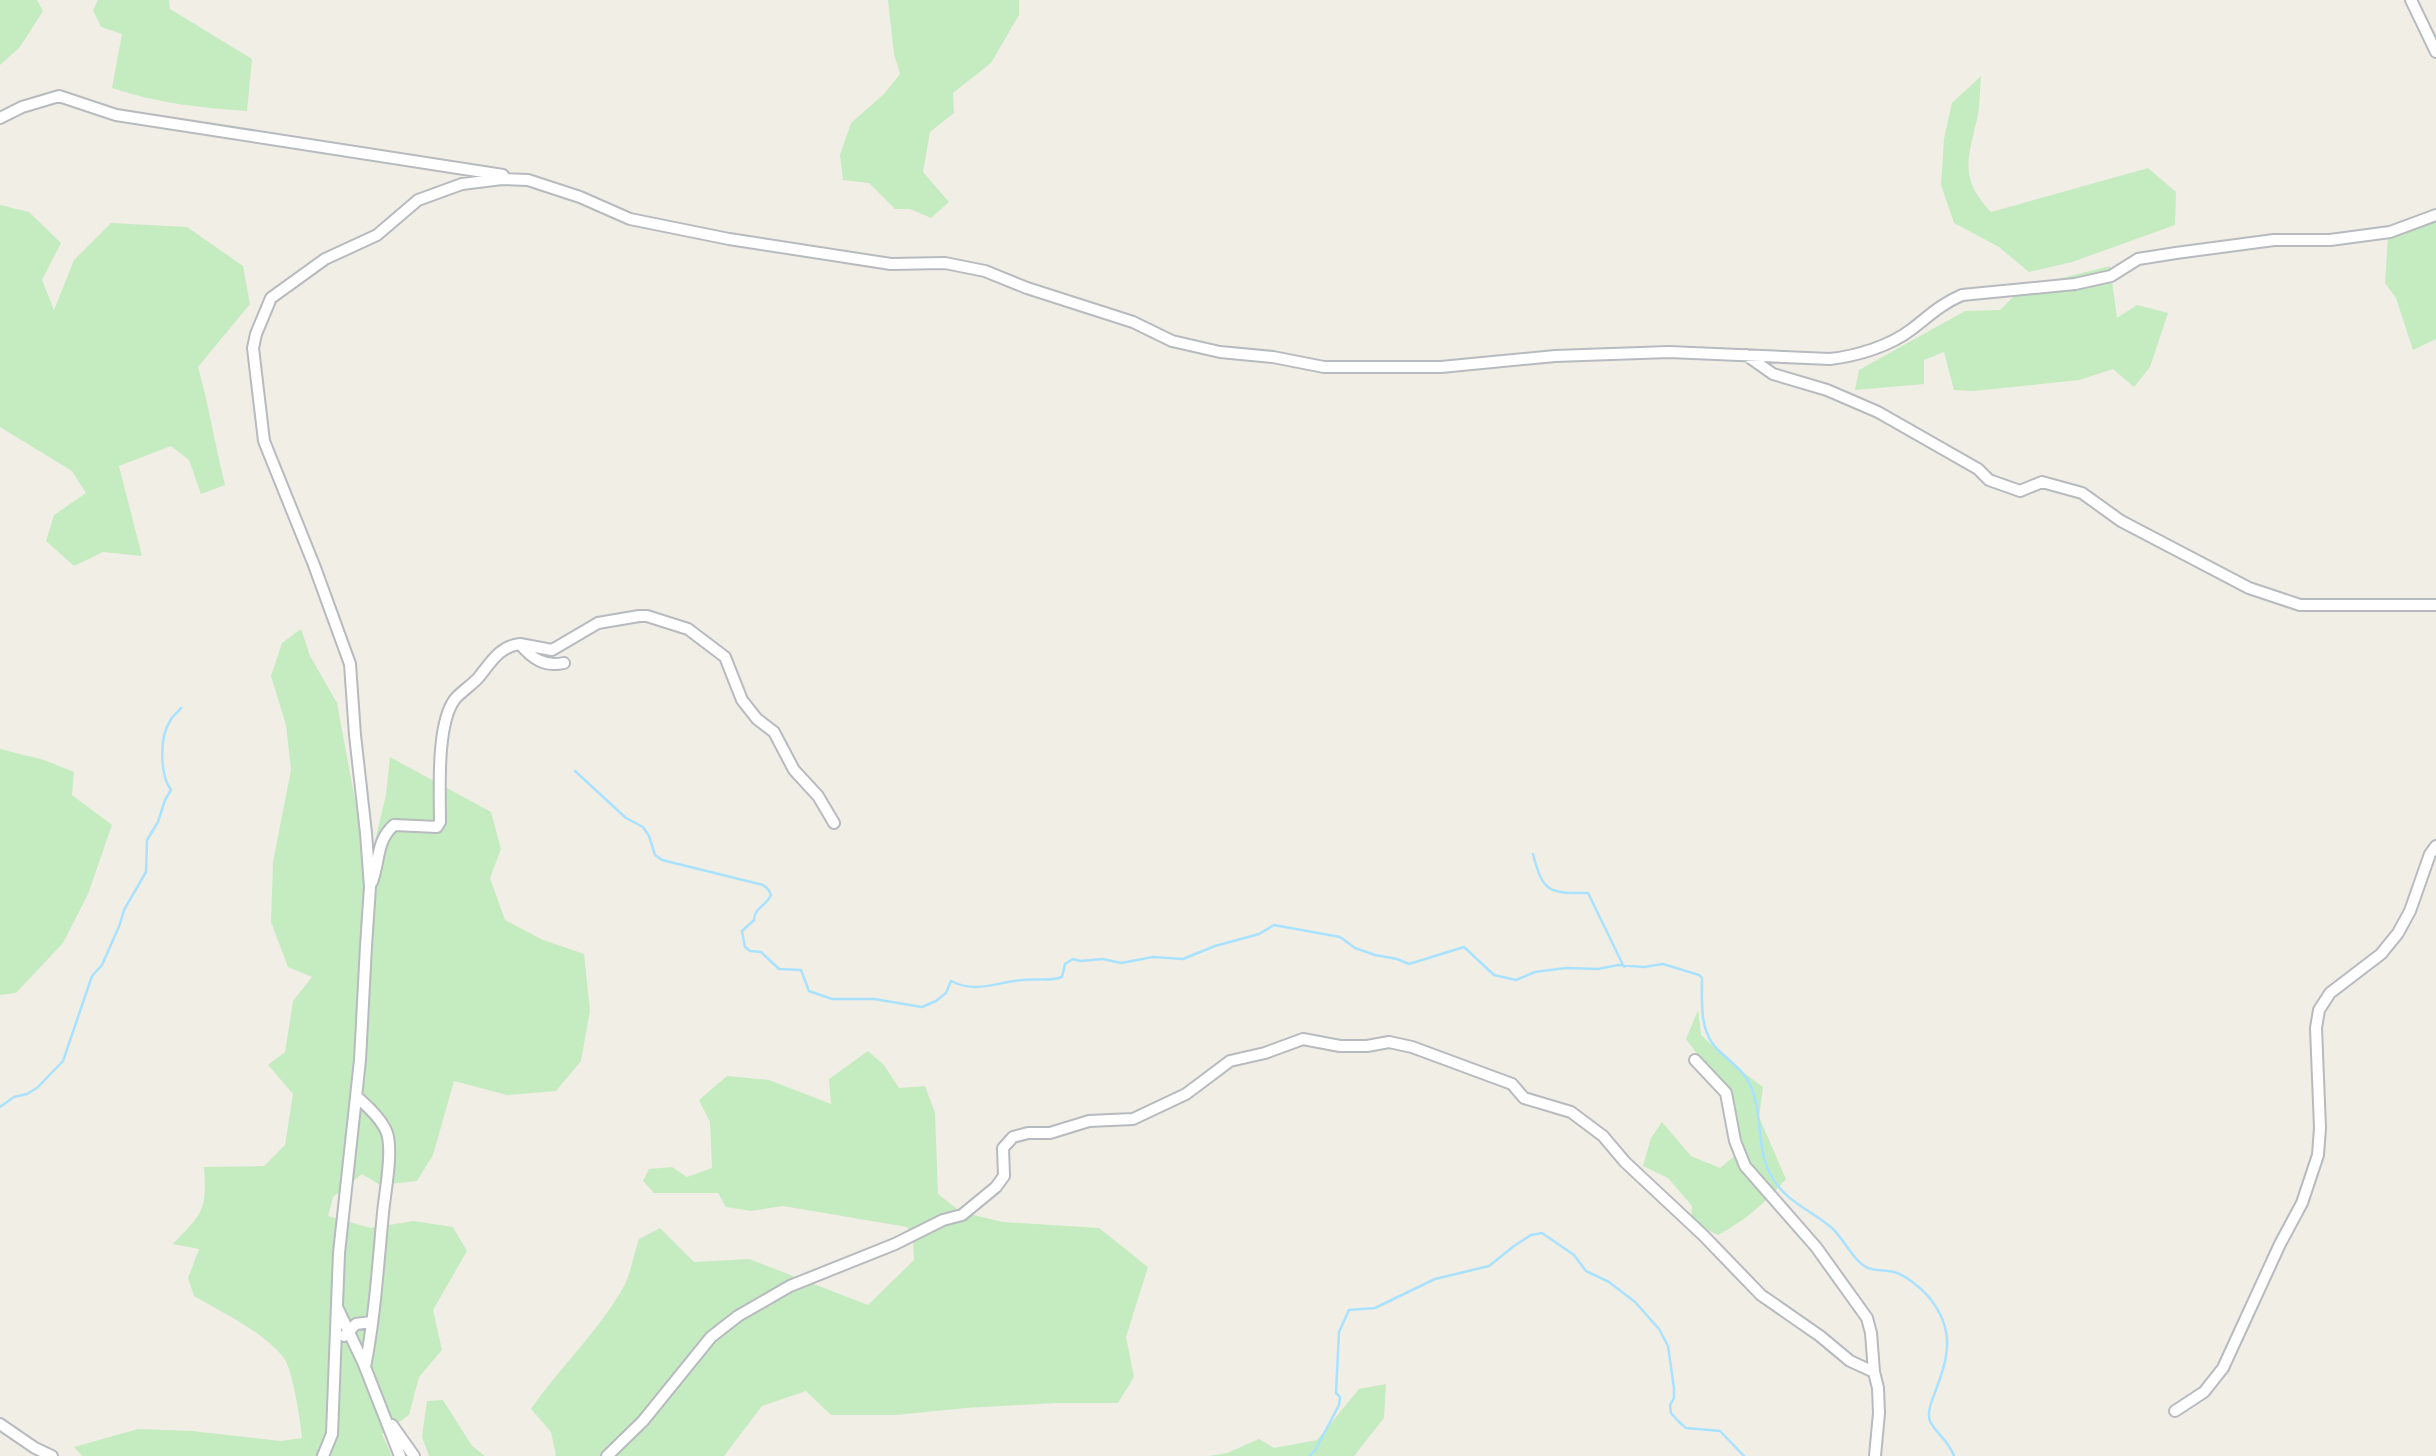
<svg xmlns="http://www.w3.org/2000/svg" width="2436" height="1456" viewBox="0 0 2436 1456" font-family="Roboto,sans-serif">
	<rect width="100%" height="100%" fill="#f1eee6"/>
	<!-- green -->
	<path fill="#c5ebc1" d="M 0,0 L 37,0 L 43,11 L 20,47 L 0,65 Z
		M 98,0 L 169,0 L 170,9 L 252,59 L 247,111 C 200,108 157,103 112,88 L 122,34 L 101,27 L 93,10 Z
		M 888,0 L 1019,0 L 1019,15 L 991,63 L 953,93 L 954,113 L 930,132 L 923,172 L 949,202 L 931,218 L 910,209 L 895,209 L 869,183 L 843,180 L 840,155 L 851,123 L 884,94 L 900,74 L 894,54 Z
		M 1981,76 C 1980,88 1980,102 1978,115 C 1969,157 1957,176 1991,212 L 2148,168 L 2176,192 L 2175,225 L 2072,262 L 2029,272 L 1999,247 L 1954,223 L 1941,185 L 1944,139 L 1952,103 Z
		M 0,205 L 29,212 L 61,243 L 42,280 L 54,310 L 74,260 L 111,223 L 187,227 L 243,266 L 250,304 L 198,367 C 209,406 215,445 225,485 L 201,494 L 189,460 L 171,446 L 119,466 L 142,556 L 103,552 L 74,566 L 46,541 L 54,515 L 86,493 L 72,471 L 0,427 Z
		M 2436,216 L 2436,339 L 2413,350 L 2396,298 L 2385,283 L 2388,236 Z
		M 2110,266 L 2117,318 L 2137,305 L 2168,313 L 2150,367 L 2134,387 L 2113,369 L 2079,380 L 1973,391 L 1954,390 L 1944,352 L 1924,360 L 1924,384 L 1855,390 L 1859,370 L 1965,311 L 2000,310 L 2022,288 Z
		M 301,629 L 310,656 L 337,703 L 368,870 L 386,795 L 390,757 L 491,812 L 501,849 L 490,878 L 505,920 L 543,940 L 584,954 L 590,1011 L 581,1061 L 556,1091 L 507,1095 L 454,1081 L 433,1155 L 417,1181 L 380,1185 L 362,1174 L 333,1197 L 328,1216 L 371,1228 L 413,1221 L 453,1227 L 467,1251 L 433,1310 L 442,1350 L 419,1377 L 409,1415 L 382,1434 L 392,1456 L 82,1456 L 74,1447 L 138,1429 L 192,1431 L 281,1441 L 302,1438 C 301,1423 292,1368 284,1358 C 264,1332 223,1313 194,1296 L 188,1278 L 199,1249 L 173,1244 C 203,1212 207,1212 204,1167 L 264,1166 L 285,1145 L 293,1094 L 268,1065 L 285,1052 L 293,1001 L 312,977 L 288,967 L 271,922 L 273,862 L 291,770 L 286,725 L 271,676 L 282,643 Z
		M 0,749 L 44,760 L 74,772 L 72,795 L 112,825 L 88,894 L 63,943 L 16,993 L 0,995 Z
		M 1698,1010 L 1701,1035 L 1731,1063 L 1763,1087 L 1759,1117 L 1786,1179 C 1764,1204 1747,1219 1718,1235 L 1691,1222 L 1692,1206 L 1668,1178 L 1643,1166 L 1651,1138 L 1662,1122 L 1691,1156 L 1720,1168 L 1744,1148 C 1729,1101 1716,1079 1686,1039 Z
		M 868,1051 L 884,1065 L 899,1088 L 925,1086 L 935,1113 L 938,1194 L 961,1212 L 1003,1222 L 1099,1228 L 1148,1267 L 1126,1337 L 1134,1377 L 1118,1403 L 1056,1403 L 966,1408 L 896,1415 L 831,1415 L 806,1391 L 762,1406 L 724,1456 L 554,1456 L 556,1455 L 551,1432 L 531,1409 C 560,1367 599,1331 624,1286 C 631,1272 634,1254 639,1239 L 660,1228 L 694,1262 L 749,1259 L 868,1305 L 914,1260 L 913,1240 L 907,1227 L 783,1206 L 751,1211 L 726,1207 L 718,1193 L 654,1193 L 643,1181 L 649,1169 L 672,1167 L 687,1177 L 712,1168 L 710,1122 L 699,1100 L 727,1076 L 769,1080 L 831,1104 L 829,1079 Z
		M 1386,1384 L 1384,1418 L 1354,1456 L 1209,1456 L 1227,1453 L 1259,1439 L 1274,1448 L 1317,1440 L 1359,1389 Z
		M 443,1400 L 472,1446 L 485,1456 L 429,1456 L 422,1437 L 427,1401 Z"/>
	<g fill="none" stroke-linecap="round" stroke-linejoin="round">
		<!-- stream -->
		<path stroke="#a9e2ff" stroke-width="2.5" d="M 575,771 L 626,818 L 643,827 L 649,836 L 655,855 L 662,860 L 763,885 L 768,889 L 771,895 C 766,906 754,908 754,920 L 742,931 L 745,947 L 750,951 L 761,952 L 779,969 L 801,970 L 809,991 L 832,999 L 874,999 L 922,1007 L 936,1001 L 946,993 L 951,981 C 977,994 996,982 1023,980 C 1036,978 1050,982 1062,977 L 1065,964 L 1073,959 L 1080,961 L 1103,959 L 1121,963 L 1153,957 L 1183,959 L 1215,946 L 1259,934 L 1274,925 L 1340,937 L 1355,948 L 1375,955 L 1397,959 L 1409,964 L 1464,947 L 1494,975 L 1516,980 L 1535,972 L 1566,968 L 1598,969 L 1618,965 L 1644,967 L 1663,964 L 1699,975 L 1702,978 C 1702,1001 1699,1031 1717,1049 C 1727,1059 1739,1067 1747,1079 C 1765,1109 1754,1147 1772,1177 C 1785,1201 1812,1211 1832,1228 C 1844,1239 1853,1261 1868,1268 C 1876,1271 1885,1270 1894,1272 C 1905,1275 1920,1287 1928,1296 C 1957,1331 1948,1358 1934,1395 C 1931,1403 1927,1413 1930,1421 C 1935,1433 1948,1439 1954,1456
			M 1533,854 C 1543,894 1550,893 1588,893 L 1624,967
			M 0,1107 L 14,1097 L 27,1094 L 37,1088 L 63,1061 L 92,976 L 102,965 L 120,924 L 124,910 L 146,872 L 147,840 L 158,822 L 165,800 L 171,790 C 160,775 159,738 170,721 C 172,716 178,712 181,708
			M 1310,1456 L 1316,1449 L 1339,1405 L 1340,1397 L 1336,1393 L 1339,1332 L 1349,1310 L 1375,1308 L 1435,1279 L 1489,1266 L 1514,1246 L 1531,1235 L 1542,1233 L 1574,1255 L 1586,1271 L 1609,1282 L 1635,1302 L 1659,1329 L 1668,1346 L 1674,1388 L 1674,1398 L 1670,1405 L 1671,1413 L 1679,1422 L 1686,1428 L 1720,1431 L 1744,1456"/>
		<!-- minor casing -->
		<g stroke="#b7babe" stroke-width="14">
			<path id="minor" d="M 2411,0 L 2436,52
				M 0,118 L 22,107 L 59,96 L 116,115 L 503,175
				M 1746,355 L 1773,374 L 1827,390 L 1878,412 L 1978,469 L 1989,480 L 2020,491 L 2042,482 L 2082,493 L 2121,521 L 2249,588 L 2300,605 L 2436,605
				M 520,644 L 552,650 L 598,623 L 639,616 L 647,616 L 688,629 L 725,657 L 742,700 L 757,719 L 774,732 L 794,770 L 818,796 L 834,823
				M 372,882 C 380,860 376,841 394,825 L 437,827 L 440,822 C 440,791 436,724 455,699 C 462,691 472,685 479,677 C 491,662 500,646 520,644 C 532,659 545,667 564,663
				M 1695,1060 L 1726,1093 L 1735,1141 L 1745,1166 L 1816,1247 L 1867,1318 L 1871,1333 L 1874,1372 L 1878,1388 L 1879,1413 L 1875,1456
				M 356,1096 C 366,1105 382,1119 387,1133 C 393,1152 385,1192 383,1213 C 378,1265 375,1316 365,1367
				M 337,1307 L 363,1362 L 400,1456
				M 344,1336 L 356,1324 L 371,1322
				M 2175,1411 L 2204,1392 L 2223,1368 L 2280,1244 L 2302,1203 L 2318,1155 L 2320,1128 L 2316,1028 L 2319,1010 L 2330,993 L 2381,954 L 2398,933 L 2410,911 L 2430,854 L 2436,846
				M 0,1424 L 35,1448 L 52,1456
				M 392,1425 L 414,1456
				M 323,1456 L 332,1434 L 339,1253 L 360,1060 L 366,946 L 370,887 L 366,833 L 355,735 L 350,664 L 314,565 L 264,441 L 253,348 L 256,334 L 271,298 L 325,259 L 377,235 L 418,200 L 462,184 L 502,179 L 528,180 L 580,197 L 630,219 L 729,239 L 891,264 L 945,263 L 985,271 L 1027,288 L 1133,322 L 1172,341 L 1220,352 L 1273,357 L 1324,367 L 1441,367 L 1555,356 L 1669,352 L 1830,359 C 1857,356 1890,346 1912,329 C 1929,316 1941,304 1962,295 L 2075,284 L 2111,276 L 2138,259 L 2176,253 L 2274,240 L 2330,240 L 2390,232 L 2436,215
				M 607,1456 L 643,1421 L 711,1337 L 738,1316 L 790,1286 L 895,1244 L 943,1220 L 962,1215 L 996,1187 L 1004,1176 L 1003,1148 L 1013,1137 L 1028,1133 L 1050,1133 L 1089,1121 L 1133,1119 L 1186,1094 L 1230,1061 L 1265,1053 L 1303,1039 L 1340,1046 L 1367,1046 L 1389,1042 L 1412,1047 L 1512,1084 L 1524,1098 L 1571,1112 L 1603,1136 L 1625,1162 L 1703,1235 L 1761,1295 L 1820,1336 L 1850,1361 L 1874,1372"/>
		</g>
		<!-- minor -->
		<use href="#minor" stroke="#fff" stroke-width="10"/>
	</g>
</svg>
